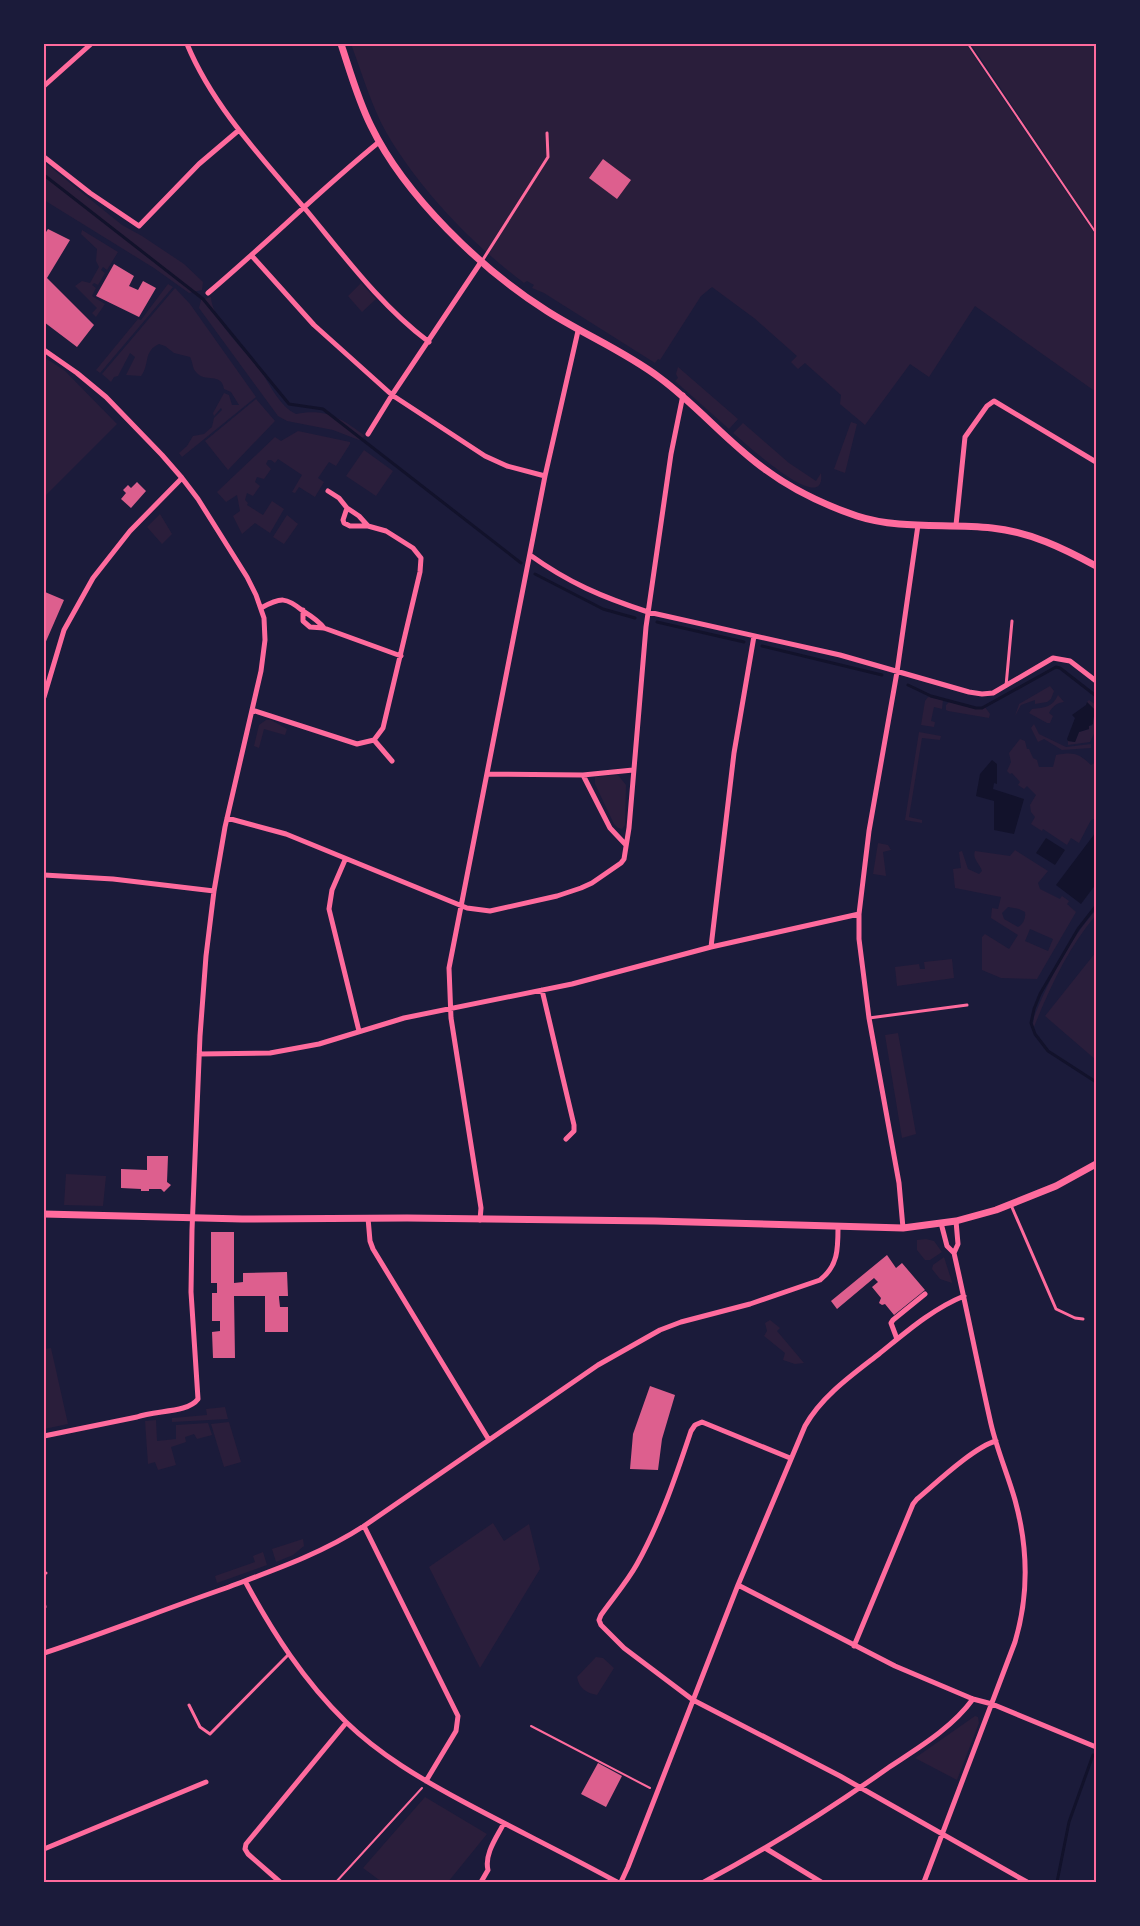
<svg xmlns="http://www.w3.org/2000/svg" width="1140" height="1926" viewBox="0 0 1140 1926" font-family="'Roboto Serif',serif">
	<rect width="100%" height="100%" fill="#1b1b3a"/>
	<!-- green -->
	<path fill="#2a1e3b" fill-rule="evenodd" d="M 351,44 L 966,44 L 1096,236 L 1096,392 L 975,306 L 929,377 L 910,364 L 865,425 L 840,404 L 841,395 L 805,363 L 798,369 L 791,362 L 797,356 L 754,318 L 712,287 L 701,296 L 660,360 L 658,359 L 655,363 L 544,293 L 532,288 L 534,285 L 527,281 L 524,283 C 472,244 419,189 386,132 C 371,105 362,73 351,44 Z
		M 971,44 L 1096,44 L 1096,231 Z
		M 44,162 L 122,225 L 142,236 L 184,264 L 203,282 L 202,290 L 189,293 L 154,268 L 44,200 Z
		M 82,230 L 118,252 L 107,270 L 103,267 L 101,270 L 105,273 L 98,285 L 94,283 L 92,285 L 96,288 L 92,296 L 105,304 L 96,317 L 92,313 L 97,308 L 75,286 L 82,281 L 90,283 L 99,267 L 96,261 L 97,249 L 81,234 Z
		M 361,283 L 376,299 L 362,312 L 348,296 Z
		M 168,284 L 173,287 L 100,373 L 96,370 L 138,319 L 141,320 Z
		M 175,288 L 190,304 L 256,397 L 182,457 L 179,453 L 187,446 L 193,436 L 204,434 L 212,427 L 214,418 L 222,410 L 221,408 L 214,416 L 213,413 L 224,393 L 229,395 L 232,405 L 239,405 L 231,392 L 224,389 C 222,372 204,383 196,372 C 192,368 193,362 190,357 L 174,353 L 165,346 L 159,344 C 143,351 150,365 141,376 L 126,375 L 135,357 L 130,353 L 118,376 L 114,377 L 111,382 L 102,374 Z
		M 211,297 C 212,321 245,350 260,370 C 270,384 279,406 296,414 C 327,408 342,419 365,436 L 359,440 L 333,430 L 287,421 L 278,416 L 199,308 L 201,300 Z
		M 44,357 L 65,371 L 117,424 L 44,497 Z
		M 678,367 L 738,419 L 729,429 L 675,381 L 678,378 L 676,374 Z
		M 256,399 L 275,421 L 228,470 L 205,441 Z
		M 851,422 L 857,424 L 845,473 L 834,469 Z
		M 743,423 L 789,463 L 816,481 L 821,473 C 827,520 741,439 733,433 Z
		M 298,431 L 350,442 L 350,444 L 336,466 L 329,462 L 318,478 L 324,482 L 315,497 L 299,487 L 295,493 L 292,492 L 302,475 L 278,459 L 275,463 L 271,460 L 268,460 L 266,464 L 271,469 L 264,479 L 257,477 L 255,482 L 260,486 L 253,496 L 247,493 L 245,500 L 248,503 L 247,505 L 263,515 L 272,501 L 284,509 L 270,533 L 255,523 L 242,534 L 233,516 L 240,511 L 237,495 L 226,502 L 217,492 L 275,437 L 281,441 Z
		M 364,450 L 393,471 L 376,496 L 346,476 Z
		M 160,514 L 172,534 L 162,544 L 147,527 Z
		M 287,515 L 298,524 L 284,544 L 273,537 Z
		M 1050,686 L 1054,691 L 1051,699 L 1047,702 L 1035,704 L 1035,700 L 1021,705 L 1015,716 L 1019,704 Z
		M 1058,695 L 1064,702 C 1056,703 1052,707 1049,713 L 1053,716 L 1050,723 L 1047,723 L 1029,713 L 1032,709 C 1044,708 1053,707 1058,695 Z
		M 928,697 L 943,700 L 942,709 L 934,707 L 931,721 L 935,722 L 934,727 L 921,725 L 925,701 Z
		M 1089,700 L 1096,705 L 1096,730 L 1090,742 L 1068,745 L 1068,741 L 1075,742 L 1079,732 L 1089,729 L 1089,726 L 1092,726 L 1096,711 L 1087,702 Z
		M 949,702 L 976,709 L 985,707 L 990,714 L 989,718 L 948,711 L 946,710 L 946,705 Z
		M 271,720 L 287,729 L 285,735 L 264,729 L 259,748 L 254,746 L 259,725 L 266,720 Z
		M 1034,724 L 1039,734 L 1066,747 L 1091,744 L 1091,748 L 1062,750 L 1044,739 L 1038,742 L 1031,728 Z
		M 919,732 L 941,736 L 940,740 L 922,738 L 909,817 L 922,820 L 922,823 L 905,820 Z
		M 1020,739 L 1025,741 L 1027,749 L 1029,749 L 1033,758 L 1037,760 L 1039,767 L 1053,767 L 1056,755 C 1074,752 1078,753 1091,765 L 1096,762 L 1096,820 L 1094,819 L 1091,820 L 1079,843 L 1071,838 L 1067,845 L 1043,829 L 1042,831 L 1031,824 L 1035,817 L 1031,812 L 1030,805 L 1036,795 L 1027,786 L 1024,789 L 1018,785 L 1020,782 L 1012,773 L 1010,774 L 1007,771 L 1011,762 L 1009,753 Z
		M 618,775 L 626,785 L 625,825 L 622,829 L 618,828 L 614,824 L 595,784 L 595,777 Z
		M 878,843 L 888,845 L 891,850 L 883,852 L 886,876 L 873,874 Z
		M 1015,850 L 1048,871 L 1038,883 L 1040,889 L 1060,899 L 1062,896 L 1069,901 L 1067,904 L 1076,912 L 1037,979 L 1001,978 L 982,970 L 982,937 L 985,934 L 1009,949 L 1018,935 L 991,918 L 992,908 L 998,909 L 1001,897 L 955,888 L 953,869 L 961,868 L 959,852 L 962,851 L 968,869 L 979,874 L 982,871 C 980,864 972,859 975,851 L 1010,856 ZM 1008,907 L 1019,909 L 1025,912 C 1026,918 1023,925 1018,927 L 1004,919 L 1002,913 ZM 1030,929 L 1053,939 L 1048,951 L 1025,941 Z
		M 1096,910 L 1096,915 C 1069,946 1049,989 1034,1027 L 1033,1025 L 1034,1017 C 1049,980 1069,940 1096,910 Z
		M 1096,952 L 1096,1060 L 1045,1016 Z
		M 952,959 L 954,978 L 897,986 L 895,967 L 919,964 L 920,969 L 925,969 L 924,962 Z
		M 898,1033 L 916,1134 L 902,1138 L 885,1035 Z
		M 66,1174 L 106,1176 L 103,1206 L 64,1205 Z
		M 926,1239 L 934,1241 L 942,1252 L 930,1260 L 925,1260 L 917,1250 L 917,1240 Z
		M 944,1257 L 952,1282 L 952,1283 L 940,1279 L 932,1269 L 933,1265 Z
		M 770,1320 L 780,1328 L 777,1331 L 804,1363 L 795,1364 L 783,1360 L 785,1353 L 764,1336 L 767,1331 L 765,1323 Z
		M 51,1348 L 68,1424 L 44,1429 L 44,1349 Z
		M 225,1407 L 228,1419 L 172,1422 L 172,1418 L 207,1415 L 206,1409 Z
		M 156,1420 L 157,1441 L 176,1439 L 176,1425 L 208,1423 L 212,1435 L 197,1439 L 194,1434 L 185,1437 L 186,1442 L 171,1447 L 176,1465 L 158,1470 L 155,1462 L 148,1464 L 145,1421 Z
		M 229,1422 L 241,1462 L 224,1467 L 211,1424 Z
		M 493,1523 L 504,1541 L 529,1524 L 540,1569 L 480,1668 L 429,1567 Z
		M 303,1539 L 304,1546 L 293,1555 L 276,1562 L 272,1549 Z
		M 263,1552 L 267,1565 L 217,1583 L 215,1576 L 255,1562 L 253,1556 Z
		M 596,1657 L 603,1658 L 614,1668 L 597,1695 C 586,1693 579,1688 577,1677 Z
		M 975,1716 L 978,1717 L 979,1723 L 957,1780 L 915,1758 Z
		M 425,1797 L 487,1834 L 448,1882 L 382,1882 L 363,1868 Z"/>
	<!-- water -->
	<path fill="#12122b" d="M 1087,702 L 1096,711 L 1093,719 L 1093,724 L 1089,726 L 1089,729 L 1079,732 L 1075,742 L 1068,741 L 1067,739 L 1075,718 L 1072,715 L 1086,705 Z
		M 992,760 L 997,764 L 997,784 L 994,783 L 993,789 L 1024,799 L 1014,834 L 994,830 L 994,801 L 976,796 L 980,774 Z
		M 1096,832 L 1096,884 L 1081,904 L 1056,885 Z
		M 1046,838 L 1065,850 L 1055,865 L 1036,853 Z"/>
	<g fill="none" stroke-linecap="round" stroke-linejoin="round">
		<!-- stream -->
		<path stroke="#12122b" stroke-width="3" d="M 44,175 L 203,299 L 289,404 L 323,409 L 521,563
			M 535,574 L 603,609 L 635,618
			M 657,622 L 744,642
			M 762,646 L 882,675
			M 908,685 L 931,696 L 976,708 L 982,708 L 1056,667 L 1060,668 L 1096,696
			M 1096,906 L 1078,929 L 1040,994 L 1034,1009 L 1031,1023 L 1035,1034 L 1048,1051 L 1096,1082
			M 1057,1882 L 1069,1822 L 1093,1755"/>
	</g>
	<!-- building -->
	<path fill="#dd5f8e" d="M 603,159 L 631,180 L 617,199 L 589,178 Z
		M 48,229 L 70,240 L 47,278 L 94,325 L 77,347 L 44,322 L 44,235 Z
		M 114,264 L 134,276 L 129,286 L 138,290 L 143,281 L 156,288 L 139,317 L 96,296 Z
		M 137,482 L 146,491 L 131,508 L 121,499 L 126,493 L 123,490 L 128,485 L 131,488 Z
		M 45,592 L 64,600 L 44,646 L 44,595 Z
		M 147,1156 L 168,1156 L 167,1182 L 171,1185 L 164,1192 L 161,1189 L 149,1189 L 149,1191 L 141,1191 L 141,1189 L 121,1188 L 121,1169 L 147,1170 Z
		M 211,1232 L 234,1232 L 234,1283 L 243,1282 L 243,1273 L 287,1272 L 288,1296 L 279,1296 L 279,1298 L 280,1307 L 288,1307 L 288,1332 L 265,1332 L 265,1296 L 234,1296 L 235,1358 L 213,1358 L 212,1332 L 220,1331 L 220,1321 L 212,1321 L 212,1293 L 217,1293 L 217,1283 L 211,1283 Z
		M 887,1255 L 896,1268 L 902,1263 L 925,1290 L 894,1315 L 885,1304 L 882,1305 L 879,1303 L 881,1298 L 872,1287 L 878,1282 L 874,1278 L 837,1309 L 831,1301 Z
		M 650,1386 L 675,1395 L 662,1439 L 658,1470 L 630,1469 L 633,1434 Z
		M 598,1763 L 622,1776 L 606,1807 L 581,1794 Z"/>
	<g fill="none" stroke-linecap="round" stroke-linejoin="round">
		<!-- path -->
		<path stroke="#ff6b9d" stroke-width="2" d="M 968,44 L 1096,233
			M 531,1726 L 650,1788
			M 336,1882 L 422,1788"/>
		<!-- service -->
		<path stroke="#ff6b9d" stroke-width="3" d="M 482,261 L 548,157 L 547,133
			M 1006,686 L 1012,621
			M 869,1018 L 967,1005
			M 1011,1205 L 1056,1309 L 1075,1318 L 1083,1319
			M 44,1573 L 46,1573
			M 44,1602 L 45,1607 L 44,1608
			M 189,1705 L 200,1727 L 210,1734 L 288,1655"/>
		<!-- minor -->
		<path stroke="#ff6b9d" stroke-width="5" d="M 187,44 C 213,107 263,159 307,211 C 345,257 381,306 429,342
			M 44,86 L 91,44
			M 44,157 L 90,193 L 139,226 L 199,164 L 239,130
			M 252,256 L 314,325 L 392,395 L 485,456 L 507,466 L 545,476
			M 208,293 C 266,244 320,190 379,142
			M 44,350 L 77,373 L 106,397 L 162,455 L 182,478 L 198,499 L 247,577 L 256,595 L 264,618 L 265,640 L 261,671 L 225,827 L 214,891 L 206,956 L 200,1036 L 192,1230 L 191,1292 L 198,1399 C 188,1413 155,1410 137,1417 L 44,1436
			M 368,434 L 392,395 L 481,262
			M 347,508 L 343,520 L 344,523 L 350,526 L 368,526
			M 956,525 L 965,437 L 987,406 L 994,401 L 1096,462
			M 530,555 C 569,583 602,597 648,612 L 840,655 L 969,692 L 982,694 L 993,693 L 1053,658 L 1070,661 L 1096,681
			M 261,608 C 281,597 286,597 303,611 C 311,616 318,620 324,628
			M 303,610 L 303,621 L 310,627 L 324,628 L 401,656
			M 44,697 L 64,630 L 93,578 L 130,531 L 182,478
			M 252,710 L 357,744 L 374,740 L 383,728 L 420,572 L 421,558 L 413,548 L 386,531 L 368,526 L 359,516 L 347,508 L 339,498 L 328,491
			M 374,740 L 392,761
			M 488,774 L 583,775 L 633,770
			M 583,775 L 610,828 L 626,845
			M 227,818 L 286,834 L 467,908 L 490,911 L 557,896 L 581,888 L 592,883 L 621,863 L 624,859 L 629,828 L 646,627 L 671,454 L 683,395
			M 345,860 L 332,890 L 329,909 L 359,1031
			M 44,875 L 113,879 L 214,891
			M 711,947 L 734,753 L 754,636
			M 542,990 L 574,1125 L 574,1131 L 566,1139
			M 199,1054 L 270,1053 L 319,1044 L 404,1018 L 572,984 L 711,947 L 859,914
			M 368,1218 L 370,1241 L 373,1249 L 489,1440
			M 480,1220 L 481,1208 L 451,1018 L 449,968 L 545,476 L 578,331
			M 903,1228 L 899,1183 L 869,1018 L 859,939 L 859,914 L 869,831 L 897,672 L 918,525
			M 954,1253 L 958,1244 L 956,1221
			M 897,1339 L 891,1323 L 893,1320 L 925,1294
			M 790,1458 L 702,1422 L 695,1425 L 691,1431 C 676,1476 660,1523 637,1564 C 627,1582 613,1598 601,1615 L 599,1620 L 601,1625 L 624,1648 L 693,1700 L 840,1776 L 1027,1882
			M 364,1526 L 458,1716 L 456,1731 L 426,1781
			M 245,1581 C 273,1633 304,1681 346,1722 C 380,1755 421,1779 462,1801 C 514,1829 566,1854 617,1882
			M 738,1585 L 895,1666 L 973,1699 L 992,1704 L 1096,1747
			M 854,1646 L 913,1504 L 917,1499 C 936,1483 974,1447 996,1441
			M 44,1653 C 105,1633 165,1609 226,1588 C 274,1570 321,1554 364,1526 L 598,1365 L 660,1330 L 681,1322 L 750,1304 L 820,1280 C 838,1266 838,1249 838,1228
			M 765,1848 L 821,1882
			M 44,1849 L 206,1782
			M 280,1882 L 248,1854 L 245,1849 L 246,1844 L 346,1723
			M 481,1882 L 488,1870 C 484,1854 497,1837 504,1823
			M 621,1882 L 628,1867 L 738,1585 L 805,1426 C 822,1396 852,1375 879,1354 C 905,1333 932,1309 964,1296
			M 704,1882 C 768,1848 829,1810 888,1768 C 918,1748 951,1729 973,1699
			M 924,1882 L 1015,1642 C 1029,1595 1028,1547 1015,1500 C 1008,1475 997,1450 991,1424 C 978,1367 967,1310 954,1253 L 947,1246 L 941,1223"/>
		<!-- tertiary -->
		<path stroke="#ff6b9d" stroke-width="7" d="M 341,44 C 350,71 358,100 371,126 C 405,196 482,270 547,311 C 583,334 626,352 660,378 C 698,406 728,443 766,470 C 793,490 825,505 857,516 C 900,530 947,523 992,528 C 1030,532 1063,548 1096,566
			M 44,1214 L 242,1219 L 407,1218 L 655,1221 L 903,1228 L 956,1221 L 996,1210 L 1056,1186 L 1096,1164"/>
	</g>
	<!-- border -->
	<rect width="1140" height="1926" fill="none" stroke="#1b1b3a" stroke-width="90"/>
	<rect x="45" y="45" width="1050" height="1836" fill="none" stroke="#ff6b9d" stroke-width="2"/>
</svg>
